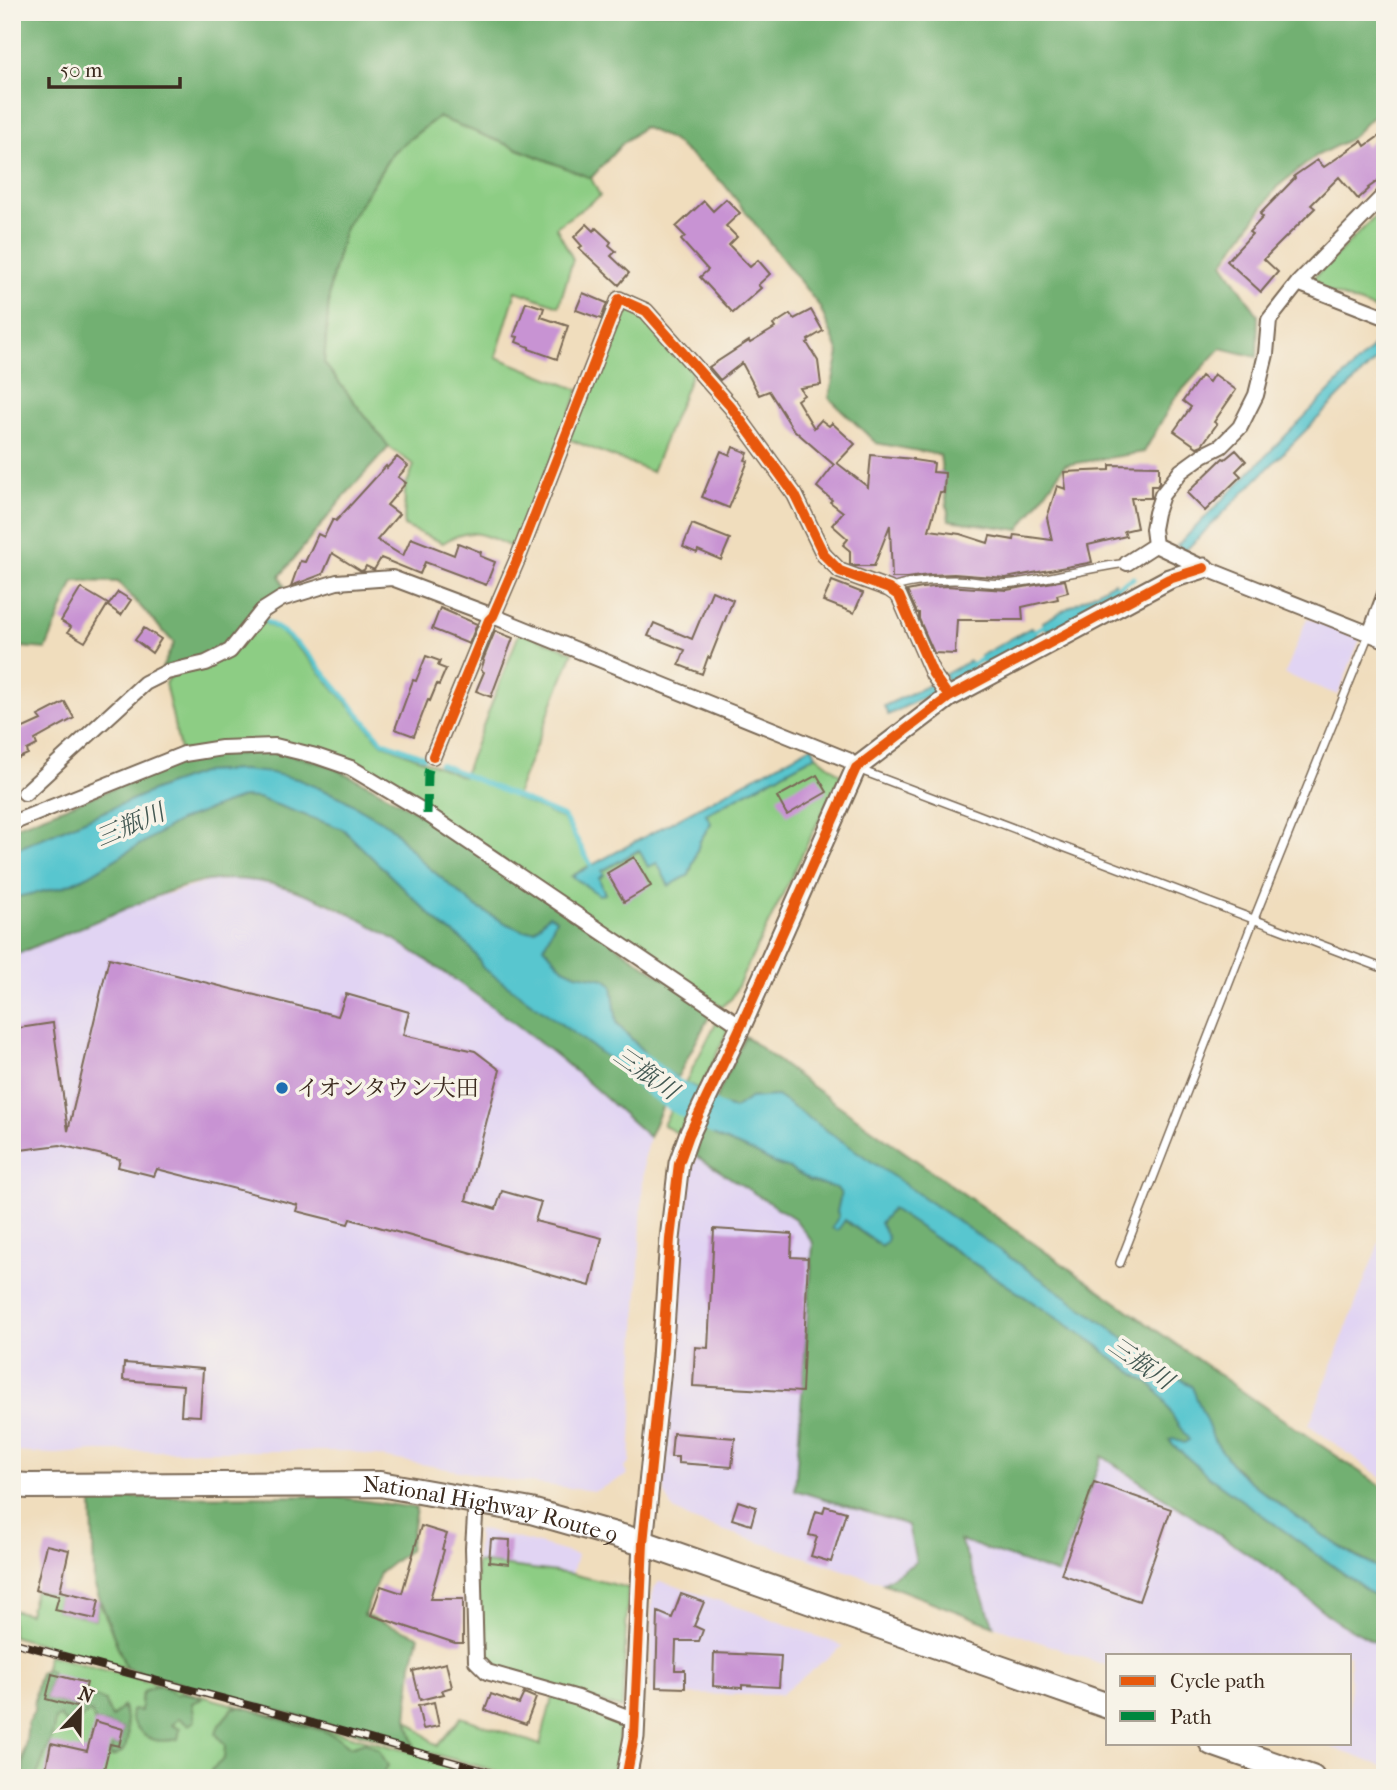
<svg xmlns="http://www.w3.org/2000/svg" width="1397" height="1790" viewBox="0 0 1397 1790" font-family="'IM FELL French Canon','Noto Serif JP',serif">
	<rect width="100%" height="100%" fill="#f7f3e8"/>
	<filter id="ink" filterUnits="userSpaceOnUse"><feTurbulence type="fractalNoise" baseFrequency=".0143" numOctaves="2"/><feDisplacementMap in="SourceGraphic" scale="14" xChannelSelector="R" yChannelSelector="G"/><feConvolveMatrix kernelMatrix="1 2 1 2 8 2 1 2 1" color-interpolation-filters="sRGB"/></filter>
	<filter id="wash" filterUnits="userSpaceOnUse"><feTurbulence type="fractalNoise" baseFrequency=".00686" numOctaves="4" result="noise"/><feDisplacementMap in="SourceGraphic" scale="28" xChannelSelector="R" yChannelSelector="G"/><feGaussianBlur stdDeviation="1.57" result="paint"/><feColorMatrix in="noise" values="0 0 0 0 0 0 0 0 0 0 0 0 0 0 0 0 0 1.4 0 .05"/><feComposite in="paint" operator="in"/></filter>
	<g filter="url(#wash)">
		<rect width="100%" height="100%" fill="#f0ddbd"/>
		<!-- built -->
		<path fill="#e1d4f3" d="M 1307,618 L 1360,639 L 1338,695 L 1285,674 Z
			M 229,879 L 249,880 L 281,887 L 310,896 L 361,920 L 403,944 L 480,997 L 555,1054 L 649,1137 L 644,1158 L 630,1462 L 624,1469 L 628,1475 L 595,1491 L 514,1481 L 349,1451 L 96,1451 L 56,1454 L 12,1452 L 12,956 L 147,900 L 211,881 Z
			M 696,1156 L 795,1219 L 813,1243 L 795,1490 L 908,1525 L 916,1562 L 883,1583 L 692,1520 L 674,1510 L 665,1494 L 663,1471 L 676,1267 L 685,1192 Z
			M 1385,1227 L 1385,1480 L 1309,1425 Z
			M 1101,1456 L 1275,1572 L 1333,1619 L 1385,1648 L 1385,1767 L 1319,1743 L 1350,1743 L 1350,1655 L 1108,1655 L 1108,1666 L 994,1626 L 959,1540 L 1058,1574 Z
			M 478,1529 L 528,1541 L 577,1555 L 572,1574 L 476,1562 Z
			M 660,1581 L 756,1613 L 843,1646 L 780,1695 L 650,1694 L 652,1596 L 655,1587 Z"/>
		<!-- green -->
		<path fill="#8dcd84" stroke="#647c51" stroke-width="2" d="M 438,117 L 591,178 L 600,196 L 556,227 L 573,259 L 559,306 L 516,291 L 496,357 L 579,390 L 519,544 L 513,548 C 486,535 471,525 443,543 L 404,526 L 405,488 L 414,465 L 389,447 L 324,363 L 330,286 L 345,228 L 393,152 Z
			M 1385,207 L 1385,313 L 1324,290 L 1311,280 Z
			M 618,308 L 639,310 L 694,368 L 652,472 L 568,439 Z
			M 260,620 L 282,633 L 308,658 L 381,743 L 463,777 L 520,631 L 573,652 L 515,798 L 563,819 L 590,865 L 572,876 L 599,878 L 602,871 L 640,850 L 656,863 L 689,875 L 700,841 L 711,823 L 706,814 L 816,755 L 841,775 L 732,998 L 722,1007 L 373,774 L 180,750 L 165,683 L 171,676 Z
			M 720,1015 L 731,1023 L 700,1090 L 685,1083 Z
			M 672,1108 L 687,1118 L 680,1132 L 675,1132 L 663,1125 Z
			M 476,1562 L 572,1574 L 628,1588 L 622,1709 L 496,1670 L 484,1663 L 478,1652 Z
			M 35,1590 L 59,1596 L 56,1610 L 95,1619 L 99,1600 L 126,1668 L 12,1636 L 12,1610 L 29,1614 Z
			M 48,1655 L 508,1778 L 17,1778 Z
			M 553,1694 L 619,1718 C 620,1738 617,1758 613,1778 L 522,1778 L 415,1749 L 407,1719 L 437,1746 L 461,1717 L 540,1745 Z"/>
		<!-- forest -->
		<path fill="#72b072" stroke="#566d48" stroke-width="2" d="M 12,12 L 1385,12 L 1385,104 L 1350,139 L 1316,156 L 1277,187 L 1223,263 L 1258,315 L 1257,357 L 1221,348 L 1174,399 L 1144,452 L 1065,465 L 1019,530 L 949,520 L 940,455 L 876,443 L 829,398 L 839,353 L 820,307 L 723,183 L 672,140 L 643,127 L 622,144 L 591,178 L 438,117 L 393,152 L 345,228 L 330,286 L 324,363 L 389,447 L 347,493 L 280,576 L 287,592 L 233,642 L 218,653 L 162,668 L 174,643 L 118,582 L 74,581 L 46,649 L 21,647 L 12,653 Z
			M 279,752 L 327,765 L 371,786 L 432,821 L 712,1011 L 677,1078 L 652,1061 L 617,1023 L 612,985 L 605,979 L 576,974 L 563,968 L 544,947 L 556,919 L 549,915 L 535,930 L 524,931 L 507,924 L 476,907 L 421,861 L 390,826 L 340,797 L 297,779 L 242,770 L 204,772 L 164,786 L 12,851 L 12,828 L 196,756 Z
			M 243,797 L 258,798 L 343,829 L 443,927 C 460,936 475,948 483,967 L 619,1066 L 664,1103 L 649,1137 C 617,1109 586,1079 553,1053 C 517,1024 480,997 442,971 C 380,928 294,872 216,880 C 184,883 149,899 120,911 C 84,926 48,941 12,956 L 12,898 L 63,887 L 89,875 L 179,821 Z
			M 745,1036 L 807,1083 L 1259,1403 L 1385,1489 L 1385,1571 C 1352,1556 1323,1536 1293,1514 C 1264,1493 1234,1473 1215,1441 C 1205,1425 1199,1405 1192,1387 L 777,1096 L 750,1098 L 734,1109 L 714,1103 Z
			M 702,1127 L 719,1138 L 755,1153 L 775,1164 L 790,1169 L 810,1181 L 837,1188 L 841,1193 L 837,1212 L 844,1220 L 881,1246 L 880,1223 L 892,1209 L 1099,1346 L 1110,1357 L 1154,1387 L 1163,1398 L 1176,1422 L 1190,1440 L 1184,1443 L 1170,1441 L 1172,1444 L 1212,1479 L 1374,1595 L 1385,1601 L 1385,1648 L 1333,1619 L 1275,1572 L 1102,1456 L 1058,1574 L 960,1540 L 994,1626 L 883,1583 L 916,1562 L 908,1525 L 795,1490 L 813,1243 L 795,1219 L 696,1156 Z
			M 330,1496 L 416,1508 L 409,1550 L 380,1573 L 364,1615 L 419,1636 L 412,1664 L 407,1719 L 415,1749 L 126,1668 L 94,1584 L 92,1499 L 148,1497 Z
			M 48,1669 L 52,1674 L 46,1699 L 80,1708 L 84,1697 L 90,1695 L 105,1701 L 112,1718 L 123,1706 C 128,1723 134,1754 111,1757 L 110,1752 L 113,1744 L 119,1746 L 123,1729 L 95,1721 L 95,1723 L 91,1712 C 80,1718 69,1733 60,1716 L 55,1720 L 52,1736 L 36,1778 L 25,1778 L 23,1772 L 28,1722 L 34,1711 L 36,1687 L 40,1673 Z
			M 160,1685 L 176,1695 C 186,1691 194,1694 202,1699 L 192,1703 L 195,1721 L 188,1725 L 179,1718 L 172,1725 L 180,1729 L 178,1739 C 155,1744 144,1740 131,1719 L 132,1710 L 141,1711 C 141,1691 140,1691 160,1685 Z
			M 242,1707 C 258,1711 273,1718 289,1722 C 311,1728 333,1730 350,1747 L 365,1742 L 379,1750 L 388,1766 L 379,1778 L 212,1778 L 211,1770 L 224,1759 L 225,1745 L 216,1734 L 219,1725 L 233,1708 Z"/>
		<!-- water -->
		<path fill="#58c6cf" stroke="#4a7876" stroke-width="2" d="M 1385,335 L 1385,351 L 1186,550 L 1177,546 Z
			M 1114,582 L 1120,592 L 1048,632 L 1043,622 Z
			M 1032,627 L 1038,637 L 986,666 L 980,656 Z
			M 969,661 L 975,671 L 950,685 L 944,675 Z
			M 933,683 L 937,691 L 888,715 L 884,706 Z
			M 812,746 L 816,755 L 706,814 L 711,823 L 700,841 L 689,875 L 669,886 L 657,863 L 648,867 L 639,850 L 602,871 L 604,875 L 599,878 L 605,894 L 599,895 L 572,876 Z
			M 242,770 L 271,773 L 297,779 L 340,797 L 390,826 L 421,861 L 476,907 L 507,924 L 524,931 L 535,930 L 549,915 L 556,919 L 544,947 L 563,968 L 576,974 L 605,979 L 612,985 L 617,1024 L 652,1061 L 677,1078 L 664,1103 L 619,1066 L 482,967 C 475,948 460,936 443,927 L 343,829 L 258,798 L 243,797 L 179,821 L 89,875 L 63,887 L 12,898 L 12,851 L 164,786 L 204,772 Z
			M 685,1083 L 700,1090 L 687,1118 L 672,1108 Z
			M 777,1096 L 1067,1297 L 1192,1387 L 1214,1440 L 1237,1471 L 1269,1497 L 1324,1536 L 1357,1558 L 1385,1571 L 1385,1601 L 1374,1595 L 1212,1479 L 1172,1444 L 1170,1440 L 1173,1439 L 1184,1443 L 1189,1440 L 1176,1422 L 1163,1398 L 1154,1387 L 1110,1357 L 1099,1346 L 892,1209 L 880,1223 L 888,1238 L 886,1243 L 881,1246 L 845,1220 L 837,1231 L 832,1228 L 839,1216 L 837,1212 L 841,1194 L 837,1188 L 810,1181 L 790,1169 L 775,1164 L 755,1153 L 719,1138 L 702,1127 L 713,1103 L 734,1109 L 750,1098 Z"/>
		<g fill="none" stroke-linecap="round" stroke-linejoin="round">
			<!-- stream -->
			<path stroke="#58c6cf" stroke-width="5" d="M 1114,589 L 1133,578
				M 263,619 L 285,633 L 307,653 L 382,741 L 424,757
				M 1031,633 L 1050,623
				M 966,668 L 988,656
				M 440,764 L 564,817 L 591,865"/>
			<!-- river -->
			<path stroke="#58c6cf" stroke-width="32" d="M 636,1066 L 665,1089 L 716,1119"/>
		</g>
		<g id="blocks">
			<!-- building -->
			<path fill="#c893d3" d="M 1385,132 L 1385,176 L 1368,188 L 1369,189 L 1358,199 L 1339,177 L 1311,205 L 1315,208 L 1264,259 L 1278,272 L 1261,292 L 1227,261 L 1252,234 L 1249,232 L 1263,217 L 1260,214 L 1295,178 L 1294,176 L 1317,160 L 1324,167 L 1362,141 L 1365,146 Z
				M 726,199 L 740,213 L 726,226 L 737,237 L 729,245 L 750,267 L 758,260 L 770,274 L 758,285 L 761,288 L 733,313 L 700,277 L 708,270 L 681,240 L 685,236 L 676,227 L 704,201 L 713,211 Z
				M 587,224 L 594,231 L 596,228 L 611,242 L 609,245 L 616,251 L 611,256 L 629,273 L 619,285 L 579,248 L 582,246 L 574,237 Z
				M 583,293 L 607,303 L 601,319 L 576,310 Z
				M 526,302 L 544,308 L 541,317 L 568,326 L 557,359 L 529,349 L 529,347 L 516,342 L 518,337 L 514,336 Z
				M 811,310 L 823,331 L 808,340 L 809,342 L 807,343 L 818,361 L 821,385 L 800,388 L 804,395 L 797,400 L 814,428 L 821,420 L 829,426 L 832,423 L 855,444 L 837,463 L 868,487 L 871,455 L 913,459 L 913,460 L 934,463 L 933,472 L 945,473 L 944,493 L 940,492 L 929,530 L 960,534 L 988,543 L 990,536 L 1014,540 L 1015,535 L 1052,540 L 1047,518 L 1057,486 L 1066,489 L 1064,472 L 1110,470 L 1110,465 L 1159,466 L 1159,483 L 1157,486 L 1151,486 L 1151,498 L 1131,498 L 1137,528 L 1124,531 L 1126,536 L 1088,545 L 1092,562 L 1088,563 L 1006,578 L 954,574 L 929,575 L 906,578 L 892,578 L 890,525 L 874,566 L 855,566 L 850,564 L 850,551 L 843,545 L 848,539 L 832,525 L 843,512 L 830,502 L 832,500 L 817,487 L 834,465 L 793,429 L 769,391 L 759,395 L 742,363 L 720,380 L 709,367 L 749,341 L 750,343 L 775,328 L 773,325 L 790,314 L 794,319 Z
				M 1214,374 L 1236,390 L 1214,422 L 1217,424 L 1202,445 L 1197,447 L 1174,431 L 1191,407 L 1183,401 L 1201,376 L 1209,382 Z
				M 733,447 L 748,453 L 745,460 L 748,461 L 729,508 L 702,497 L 721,451 L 730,455 Z
				M 1236,450 L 1246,461 L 1236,471 L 1241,476 L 1205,511 L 1187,493 L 1223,458 L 1225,459 Z
				M 397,457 L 408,466 L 398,477 L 406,483 L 387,505 L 399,514 L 377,540 L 403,556 L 411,538 L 454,555 L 458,543 L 481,552 L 480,556 L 495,562 L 486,585 L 425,562 L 420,574 L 381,558 L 374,570 L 366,566 L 364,570 L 361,571 L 332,553 L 323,574 L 291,586 L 300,561 L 305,562 L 318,534 L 324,537 L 333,519 L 336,521 L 386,466 L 387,468 Z
				M 692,524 L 730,539 L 721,560 L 698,550 L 697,553 L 683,547 Z
				M 1065,580 L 1068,592 L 1057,595 L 1058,599 L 1022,607 L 1023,620 L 957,620 L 955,654 L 934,653 L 919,619 L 919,613 L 917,613 L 907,591 L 922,588 L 946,586 L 1007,590 Z
				M 832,581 L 863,593 L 854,613 L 823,601 Z
				M 81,588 L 108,604 L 85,642 L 68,632 L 71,627 L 61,621 Z
				M 712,591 L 733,600 L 710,658 L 708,657 L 702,674 L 679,665 L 685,650 L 648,636 L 654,623 L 692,639 Z
				M 118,592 L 131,600 L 121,615 L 108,606 Z
				M 440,608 L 477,624 L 469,644 L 432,629 Z
				M 144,628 L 161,639 L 152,653 L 135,640 Z
				M 495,631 L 513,638 L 491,697 L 476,691 L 484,672 L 481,670 L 484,661 L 483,660 Z
				M 426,656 L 440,661 L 438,666 L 446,669 L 439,685 L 437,684 L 430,701 L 428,700 L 414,736 L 395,729 L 413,680 L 416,681 Z
				M 65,702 L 74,718 L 35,740 L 37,745 L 27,750 L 28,754 L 12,761 L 12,720 L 17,731 L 41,720 L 38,716 Z
				M 817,775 L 827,792 L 787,815 L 777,797 Z
				M 634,857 L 651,886 L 624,902 L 607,873 Z
				M 109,958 L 338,1016 L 346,994 L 409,1012 L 403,1035 L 475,1051 L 500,1070 L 466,1200 L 496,1209 L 502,1191 L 541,1202 L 535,1221 L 602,1238 L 590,1286 L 350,1219 L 348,1224 L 296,1211 L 298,1205 L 157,1169 L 154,1176 L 118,1167 L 120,1159 L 60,1145 L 12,1151 L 12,1029 L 53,1023 L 68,1131 Z
				M 714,1229 L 792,1234 L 791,1257 L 808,1258 L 802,1392 L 693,1386 L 695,1347 L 708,1348 Z
				M 124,1363 L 203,1369 L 200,1416 L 181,1415 L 183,1385 L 123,1380 Z
				M 673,1433 L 735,1438 L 732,1467 L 678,1463 L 678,1457 L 671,1457 Z
				M 1094,1482 L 1171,1509 L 1139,1601 L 1061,1574 Z
				M 738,1501 L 756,1507 L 751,1525 L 732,1519 Z
				M 825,1506 L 846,1512 L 831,1562 L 811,1556 L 817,1537 L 809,1535 L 816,1511 L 823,1513 Z
				M 421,1526 L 447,1534 L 442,1549 L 444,1550 L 430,1599 L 463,1599 L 463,1643 L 455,1643 L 371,1615 L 381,1586 L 402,1593 Z
				M 491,1539 L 510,1540 L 509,1564 L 489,1562 Z
				M 46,1545 L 69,1550 L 60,1591 L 99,1600 L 95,1619 L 55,1610 L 59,1596 L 35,1590 Z
				M 681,1594 L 704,1602 L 694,1626 L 703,1630 L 699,1641 L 676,1641 L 675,1670 L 685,1670 L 685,1688 L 656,1687 L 658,1612 L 672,1618 Z
				M 714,1653 L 781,1656 L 779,1687 L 742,1685 L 742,1688 L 713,1686 Z
				M 446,1663 L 452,1687 L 442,1690 L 444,1694 L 420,1700 L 413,1671 Z
				M 52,1674 L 87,1683 L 80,1708 L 46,1699 Z
				M 524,1693 L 536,1698 L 526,1724 L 485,1710 L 491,1694 L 519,1704 Z
				M 434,1702 L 439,1726 L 423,1729 L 418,1706 Z
				M 95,1721 L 123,1729 L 119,1746 L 110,1744 L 102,1778 L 44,1778 L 51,1743 L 87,1751 Z"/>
		</g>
	</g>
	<g filter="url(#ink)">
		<use href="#blocks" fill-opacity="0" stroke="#7a6956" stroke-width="2"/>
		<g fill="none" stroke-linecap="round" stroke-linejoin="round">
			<!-- lane casing -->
			<g stroke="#7a6956" stroke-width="10">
				<path id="lane" d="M 890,589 C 909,581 933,580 954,580 C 975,580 993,586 1014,583 C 1052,578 1089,568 1127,563
					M 860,770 L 1385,969
					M 1120,1263 L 1254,919 L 1369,634"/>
			</g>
			<!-- street casing -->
			<g stroke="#7a6956" stroke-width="18">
				<path id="street" d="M 1298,283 L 1385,317
					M 1155,545 L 1153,529 L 1156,513 L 1162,495 L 1181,471 L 1203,455 L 1221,446 L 1240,427 L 1256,395 L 1266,354 L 1269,320 L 1298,283 L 1385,194
					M 1155,545 L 1202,567 L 1385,640
					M 1127,563 L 1155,545
					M 1370,634 L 1385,594
					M 433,756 L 489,620 L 493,616 L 518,558 L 619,299 L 646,311 L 731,407 L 795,495 L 824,555 L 840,571 L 889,589 L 899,596 L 933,674 L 949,697
					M 25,793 L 145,683 L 167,672 L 206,663 L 230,651 L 262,611 L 281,599 L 337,582 L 392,578 L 493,616 L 848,760 L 856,768
					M 12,823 L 184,754 L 222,748 L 275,746 L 316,756 L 351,768 L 423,811 L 741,1026
					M 476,1501 L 473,1548 L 476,1661 L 487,1672 L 578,1698 L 635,1720"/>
			</g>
			<!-- secondary casing -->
			<g stroke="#7a6956" stroke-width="23">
				<path id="secondary" d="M 626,1778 L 634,1737 L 643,1543 L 662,1358 L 670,1239 L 679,1163 L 689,1135 L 741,1026 L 856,768 L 949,697 L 1169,579 L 1204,568"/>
			</g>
			<!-- highway casing -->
			<g stroke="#7a6956" stroke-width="28">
				<g id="highway">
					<path id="s1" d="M 12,1485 L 29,1486 L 380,1484 L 531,1511 L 643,1543 L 1108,1706"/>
					<path d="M 1212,1743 L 1312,1778"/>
				</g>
			</g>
			<!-- lane -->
			<use href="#lane" stroke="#fff" stroke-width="7"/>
			<!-- street -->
			<use href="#street" stroke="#fff" stroke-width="14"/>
			<!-- secondary -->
			<use href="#secondary" stroke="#fff" stroke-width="19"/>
			<!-- highway -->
			<use href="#highway" stroke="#fff" stroke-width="24"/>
			<!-- rail casing -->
			<g stroke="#3b2a1e" stroke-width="8">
				<path id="rail" d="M 12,1642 L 270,1711 L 510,1778"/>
			</g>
			<!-- rail -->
			<use href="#rail" stroke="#f7f3e8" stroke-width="5" stroke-dasharray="16" stroke-linecap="butt"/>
			<!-- quiet -->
			<path stroke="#00873e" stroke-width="9" stroke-dasharray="18 9" stroke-linecap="butt" d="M 427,814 L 428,773 L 433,756"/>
			<!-- cycleway casing -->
			<g stroke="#f7f3e8" stroke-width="15">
				<path id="cycleway" d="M 433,756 L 489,620 L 493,616 L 518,558 L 619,299 L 646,311 L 731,407 L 795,495 L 824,555 L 840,571 L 889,589 L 899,596 L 933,674 L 949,697
					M 626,1778 L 634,1737 L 643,1543 L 662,1358 L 670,1239 L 679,1163 L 689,1135 L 741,1026 L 856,768 L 949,697 L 1169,579 L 1204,568"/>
			</g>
			<!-- cycleway -->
			<use href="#cycleway" stroke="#e8590c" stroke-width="10"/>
		</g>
	</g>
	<!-- markers -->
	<circle fill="#1f6fb2" stroke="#f7f3e8" stroke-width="2.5" cx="282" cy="1088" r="7"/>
	<g text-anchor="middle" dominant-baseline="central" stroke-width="7" stroke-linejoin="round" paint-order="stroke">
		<!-- poi labels -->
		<g font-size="23" fill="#3b2a1e" stroke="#f7f3e8" text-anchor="start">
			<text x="296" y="1088">イオンタウン大田</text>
		</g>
		<!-- street labels -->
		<g font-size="23" fill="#3b2a1e" stroke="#f7f3e8">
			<text stroke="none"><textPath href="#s1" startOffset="481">National Highway Route 9</textPath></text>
		</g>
		<!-- water labels -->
		<g font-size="24" font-style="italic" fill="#445953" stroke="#f7f3e8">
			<text transform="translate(130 825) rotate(-23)">三瓶川</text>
			<text transform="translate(646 1073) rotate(35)">三瓶川</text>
			<text transform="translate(1141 1363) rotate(35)">三瓶川</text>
		</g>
	</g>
	<!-- margin -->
	<rect width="1397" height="1790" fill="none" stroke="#f7f3e8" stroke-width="42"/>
	<!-- legend -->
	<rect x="1106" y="1654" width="245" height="91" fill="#f7f3e8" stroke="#aca397" stroke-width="2"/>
	<rect x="1120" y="1676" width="35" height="10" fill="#e8590c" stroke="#aca397" stroke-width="2"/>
	<text x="1170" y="1688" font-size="21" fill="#3b2a1e">Cycle path</text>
	<rect x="1120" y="1711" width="35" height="10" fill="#00873e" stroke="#aca397" stroke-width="2"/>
	<text x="1170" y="1724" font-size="21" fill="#3b2a1e">Path</text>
	<!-- north arrow -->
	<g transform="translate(80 1710) rotate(22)" stroke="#f7f3e8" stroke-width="5" paint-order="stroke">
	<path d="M0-5L12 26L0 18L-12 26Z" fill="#3b2a1e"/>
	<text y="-10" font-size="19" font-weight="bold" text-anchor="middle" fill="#3b2a1e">N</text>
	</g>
	<!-- scale -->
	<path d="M49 77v10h131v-10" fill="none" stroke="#3b2a1e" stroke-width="3.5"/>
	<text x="60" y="77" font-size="21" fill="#3b2a1e" stroke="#f7f3e8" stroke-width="5" paint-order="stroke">50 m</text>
</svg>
